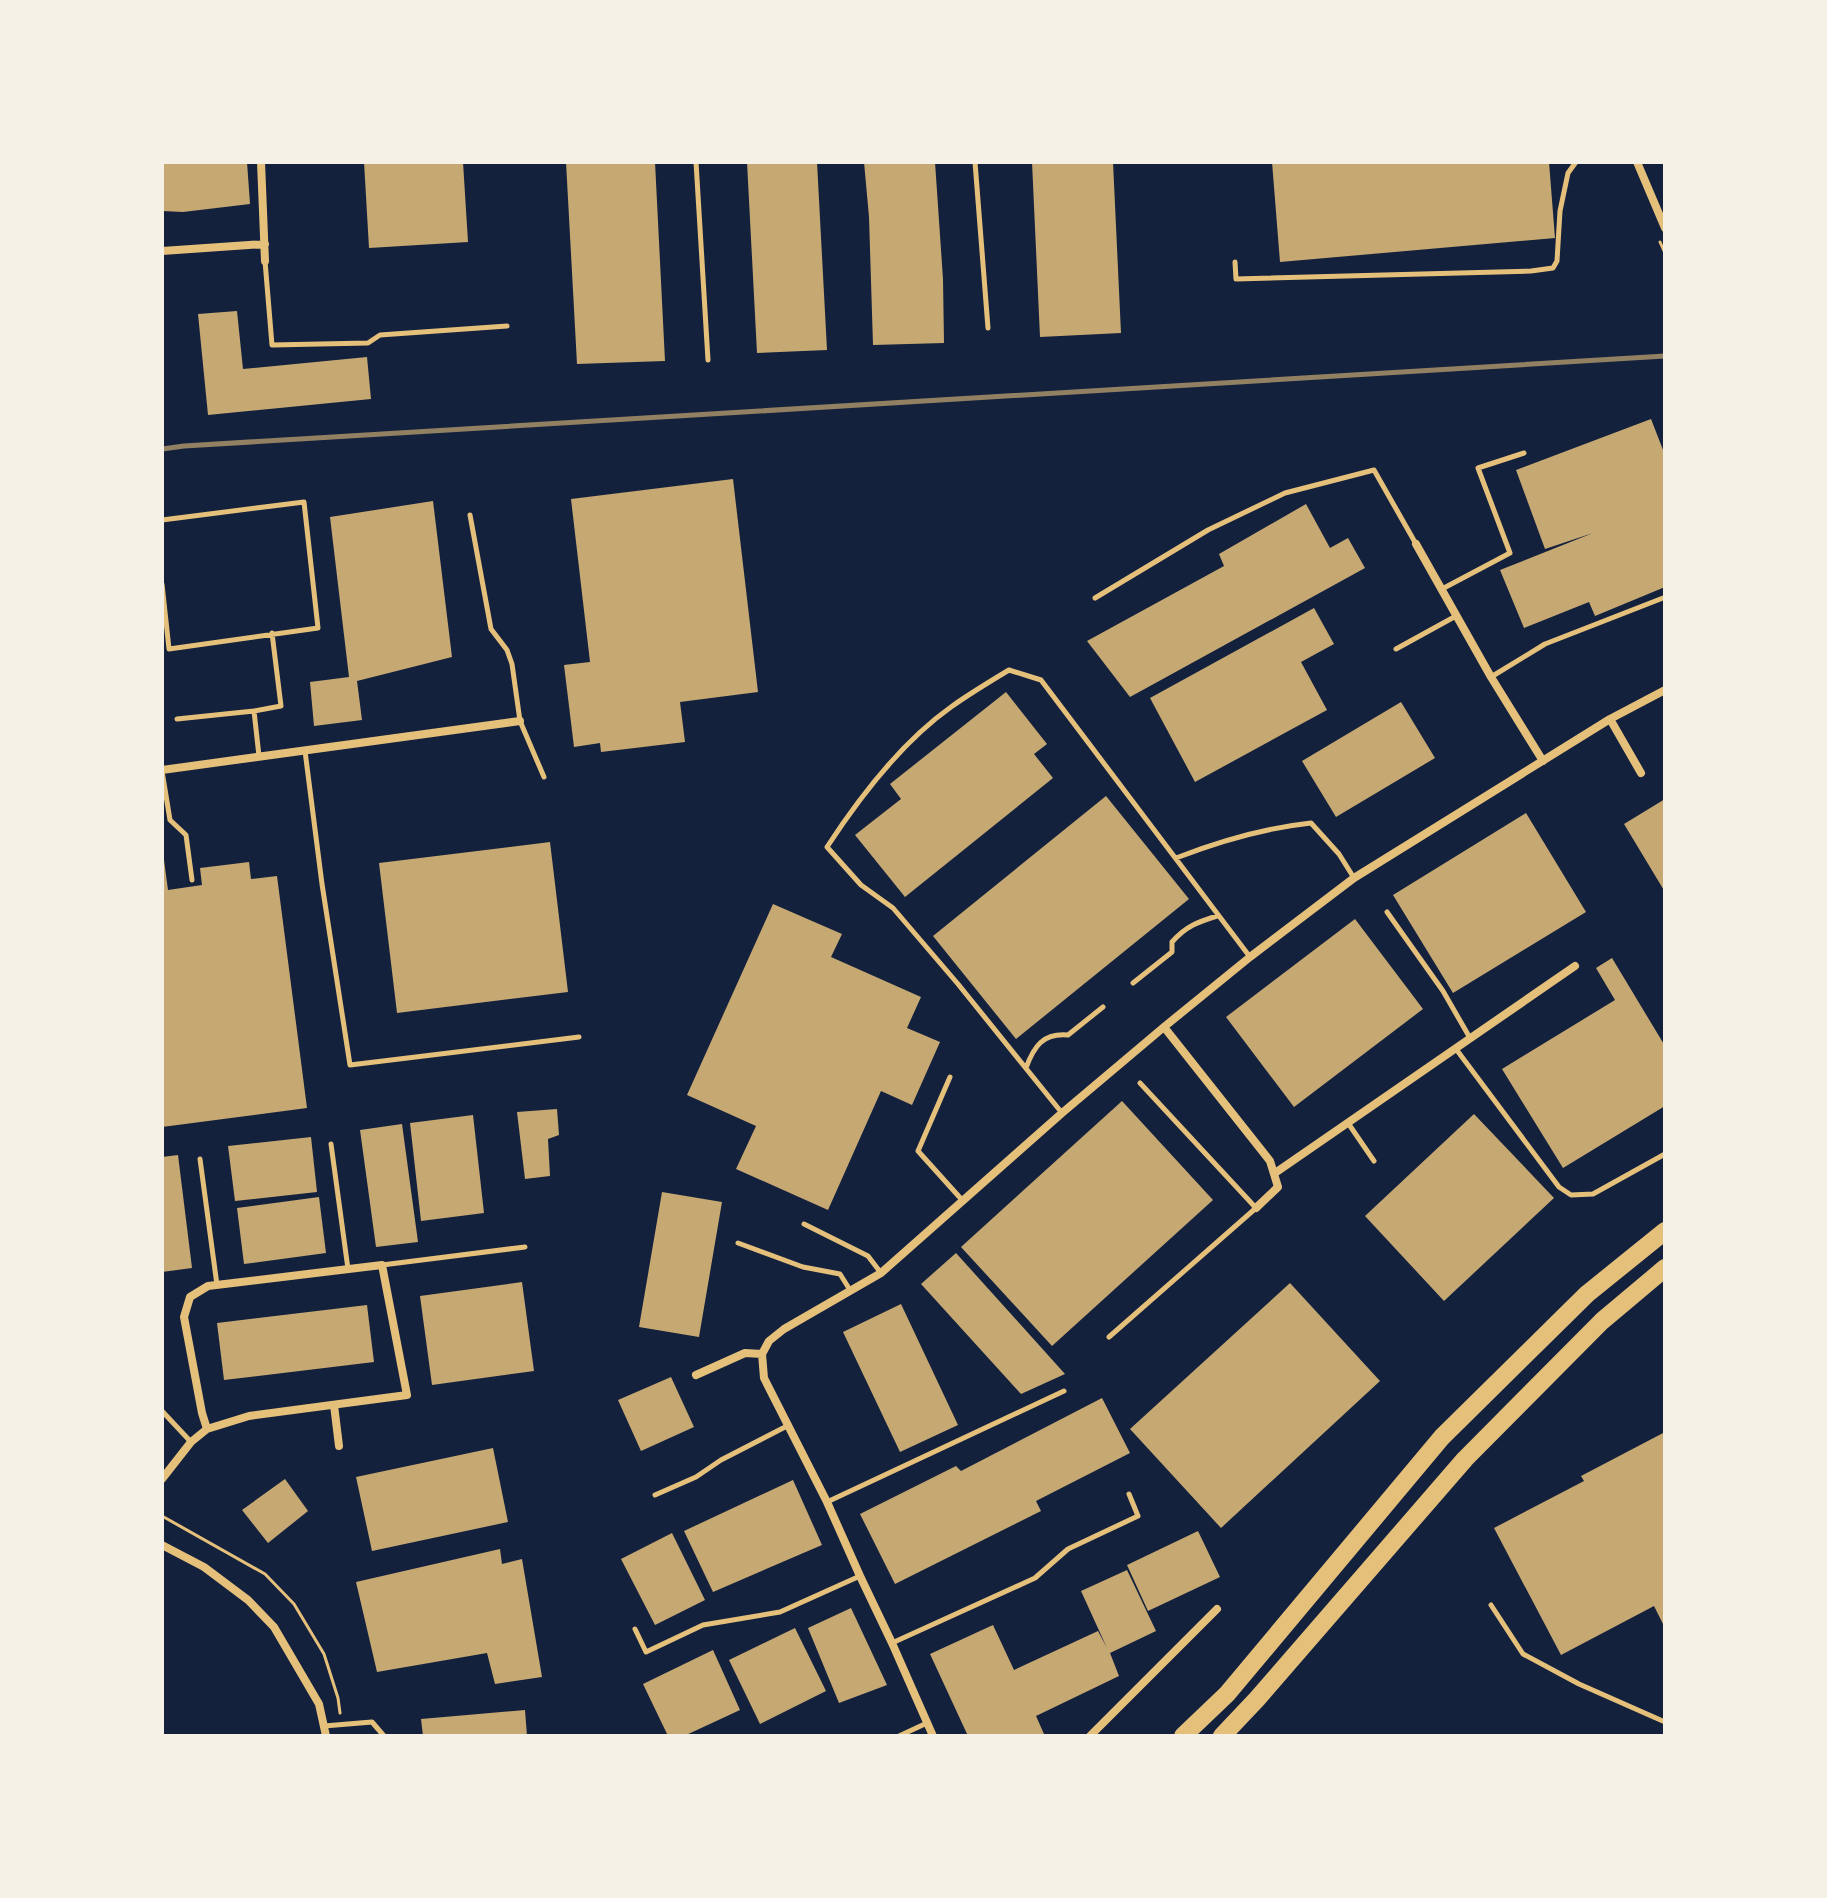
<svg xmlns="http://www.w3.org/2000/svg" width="1827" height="1898" viewBox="0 0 1827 1898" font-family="'Fira Sans Condensed',sans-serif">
	<rect width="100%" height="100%" fill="#14213d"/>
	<!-- building -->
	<path fill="#c6a872" d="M 162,162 L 247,162 L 250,204 L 183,212 L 162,211 Z
		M 364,162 L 463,162 L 468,242 L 369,248 Z
		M 566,162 L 655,162 L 665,361 L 577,364 Z
		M 747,162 L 817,162 L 827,350 L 757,353 Z
		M 864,162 L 935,162 L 943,279 L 944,343 L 873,345 L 869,217 Z
		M 1032,162 L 1113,162 L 1121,333 L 1040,337 Z
		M 1272,162 L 1549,162 L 1555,238 L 1280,262 Z
		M 237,311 L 243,369 L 367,357 L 371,399 L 208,415 L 198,314 Z
		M 1651,419 L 1665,455 L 1665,587 L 1595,616 L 1589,602 L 1524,628 L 1500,570 L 1593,533 L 1545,549 L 1516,470 Z
		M 733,479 L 758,692 L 680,702 L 685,742 L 601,752 L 600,743 L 574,747 L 564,665 L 590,662 L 571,499 Z
		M 433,501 L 452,657 L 357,681 L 362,720 L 314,726 L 310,682 L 349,677 L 330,517 Z
		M 1306,504 L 1330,548 L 1348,538 L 1365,568 L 1130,697 L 1087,641 L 1224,566 L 1219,554 Z
		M 1314,608 L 1334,644 L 1301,662 L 1327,710 L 1195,782 L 1150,698 Z
		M 1006,692 L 1047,744 L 1034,754 L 1053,778 L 905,897 L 855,835 L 901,799 L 890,784 Z
		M 1401,702 L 1435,758 L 1336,817 L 1302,761 Z
		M 1106,796 L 1189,899 L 1016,1039 L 933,936 Z
		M 1665,799 L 1665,892 L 1624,824 Z
		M 1526,813 L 1586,912 L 1453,993 L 1393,895 Z
		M 550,842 L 568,992 L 397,1013 L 379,863 Z
		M 162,860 L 164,860 L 168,890 L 202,885 L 200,868 L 249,862 L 251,879 L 277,876 L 307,1108 L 162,1127 Z
		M 773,904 L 842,934 L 831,957 L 921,997 L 907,1028 L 940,1042 L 912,1105 L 881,1091 L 828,1210 L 736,1169 L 756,1126 L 687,1095 Z
		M 1355,919 L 1423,1009 L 1294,1107 L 1226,1017 Z
		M 1612,958 L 1665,1046 L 1665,1106 L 1563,1168 L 1502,1069 L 1615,1000 L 1596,968 Z
		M 1122,1101 L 1213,1200 L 1052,1346 L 961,1247 Z
		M 557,1109 L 559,1135 L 548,1139 L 550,1176 L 525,1179 L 517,1112 Z
		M 1474,1114 L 1554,1198 L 1444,1301 L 1365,1216 Z
		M 473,1115 L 484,1213 L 421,1221 L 410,1123 Z
		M 402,1124 L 418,1242 L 376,1247 L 360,1130 Z
		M 311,1137 L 317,1192 L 235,1201 L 228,1146 Z
		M 178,1155 L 192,1268 L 162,1272 L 162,1157 Z
		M 662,1192 L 722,1202 L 699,1337 L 639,1327 Z
		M 319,1197 L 326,1253 L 244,1264 L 237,1208 Z
		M 956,1253 L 1065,1374 L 1021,1394 L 921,1284 Z
		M 522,1282 L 534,1371 L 432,1385 L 420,1296 Z
		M 1290,1283 L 1380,1381 L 1221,1528 L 1130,1429 Z
		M 901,1304 L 958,1425 L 900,1452 L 843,1332 Z
		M 367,1305 L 374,1362 L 224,1380 L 217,1323 Z
		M 671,1377 L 694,1427 L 641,1451 L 618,1400 Z
		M 1102,1398 L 1130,1453 L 1036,1501 L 1041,1511 L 895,1584 L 860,1514 L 956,1466 L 961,1471 Z
		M 1665,1432 L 1665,1628 L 1654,1606 L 1561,1655 L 1494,1528 L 1584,1481 L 1581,1476 Z
		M 493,1448 L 508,1522 L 372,1551 L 356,1477 Z
		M 285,1479 L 308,1511 L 268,1543 L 242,1510 Z
		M 793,1480 L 822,1545 L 713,1592 L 684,1531 Z
		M 1198,1531 L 1220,1577 L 1148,1611 L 1127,1565 Z
		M 672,1533 L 705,1600 L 655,1625 L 621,1559 Z
		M 500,1549 L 502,1564 L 522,1559 L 542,1677 L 495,1684 L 487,1653 L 377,1672 L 356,1582 Z
		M 1127,1570 L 1156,1631 L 1110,1653 L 1119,1676 L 1036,1716 L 1044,1734 L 1039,1736 L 968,1736 L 930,1654 L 993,1625 L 1014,1670 L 1098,1631 L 1107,1648 L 1081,1591 Z
		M 851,1608 L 887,1685 L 839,1703 L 808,1628 Z
		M 795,1628 L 826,1691 L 760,1724 L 729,1660 Z
		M 713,1650 L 740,1710 L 684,1736 L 668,1736 L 643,1684 Z
		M 525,1710 L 527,1736 L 423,1736 L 421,1719 Z"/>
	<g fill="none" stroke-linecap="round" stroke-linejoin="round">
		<!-- path -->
		<path stroke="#e5c07b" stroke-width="3" d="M 1660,242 L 1665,253
			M 162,1516 L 265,1574 L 294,1604 L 324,1654 L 338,1698 L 340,1713"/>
		<!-- service -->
		<path stroke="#e5c07b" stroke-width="5" d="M 696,162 L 708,360
			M 975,162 L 988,328
			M 265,261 L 272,345 L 368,343 L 380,335 L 507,326
			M 1235,262 L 1236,279 L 1531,271 L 1553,268 L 1557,261 L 1560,211 L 1568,173 L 1576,162
			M 470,515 L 491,629 L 507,650 L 512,664 L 520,721 L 544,777
			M 162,520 L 304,502 L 318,628 L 169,649 L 162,584
			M 1442,589 L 1510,553 L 1478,468 L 1524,453
			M 1095,598 L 1208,530 L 1285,493 L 1374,470 L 1416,544
			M 1396,649 L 1456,616
			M 1491,677 L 1545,644 L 1663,598
			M 177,719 L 254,711
			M 305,751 L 322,884 L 350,1065 L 579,1037
			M 259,756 L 254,711 L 281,706 L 272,633
			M 162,771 L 170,820 L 186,835 L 192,880
			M 1176,858 C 1220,841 1265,828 1311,823 L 1339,854 L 1354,878
			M 1387,912 L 1443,991 L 1470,1038
			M 1133,983 L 1172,952 L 1172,942 C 1186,926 1198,922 1217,916
			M 1456,1049 L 1559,1187 L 1571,1195 L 1593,1194 L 1665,1154
			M 1026,1068 C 1034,1046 1043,1033 1068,1035 L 1103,1007
			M 950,1077 L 918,1151 L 963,1201
			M 1062,1113 L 958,984 L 893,908 L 861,885 L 827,847 C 859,798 903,741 951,707 C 969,694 989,682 1009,670 L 1041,680 L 1250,957
			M 1348,1123 L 1374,1161
			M 331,1144 L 348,1269
			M 200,1159 L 217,1285
			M 804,1224 L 868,1256 L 881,1273
			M 738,1243 L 803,1267 L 840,1274 L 850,1290
			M 382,1265 L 525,1247
			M 1109,1337 L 1256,1208 L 1140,1083
			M 162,1411 L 191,1442
			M 655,1495 L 696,1477 L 721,1460 L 789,1425
			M 827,1502 L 1064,1391
			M 1491,1605 L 1523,1654 L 1579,1684 L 1665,1722
			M 635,1629 L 646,1652 L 703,1625 L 780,1612 L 860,1576
			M 892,1643 L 1035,1578 L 1068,1549 L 1138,1516 L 1129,1494
			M 324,1726 L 372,1722 L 384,1736
			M 899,1736 L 927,1723"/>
		<!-- minor -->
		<path stroke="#e5c07b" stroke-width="8" d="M 261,162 L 265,261
			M 1637,162 L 1665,228
			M 162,251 L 265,244
			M 1416,544 L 1491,677 L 1543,761
			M 1610,719 L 1641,773
			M 162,770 L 520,721
			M 1164,1027 L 1270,1161 L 1278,1187 L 1256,1208
			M 1275,1173 L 1575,966
			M 762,1354 L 764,1378 L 827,1502 L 860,1576 L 892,1643 L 933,1736
			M 696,1375 L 745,1353 L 762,1354 L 769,1341 L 784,1329 L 881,1273 L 1062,1113 L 1164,1027 L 1250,957 L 1354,878 L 1610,719 L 1665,690
			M 334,1405 L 339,1446
			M 162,1479 L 191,1442 L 207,1429 L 249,1416 L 407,1395 L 382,1265 L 208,1286 L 190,1297 L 184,1317 L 202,1413 L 207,1429
			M 162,1545 L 204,1567 L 248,1600 L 274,1627 L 319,1704 L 326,1736
			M 1090,1736 L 1217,1609"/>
		<!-- trunk -->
		<path stroke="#e5c07b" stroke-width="18" d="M 1183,1736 L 1227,1694 L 1442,1437 L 1587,1294 L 1665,1231
			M 1222,1736 L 1257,1699 L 1465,1459 L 1602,1321 L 1665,1268"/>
		<!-- rail -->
		<path stroke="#918062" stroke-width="5" d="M 162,449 L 184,446 L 1665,356"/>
	</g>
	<!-- border -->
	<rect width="1827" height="1898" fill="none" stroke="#f6f1e7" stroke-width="328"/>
</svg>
